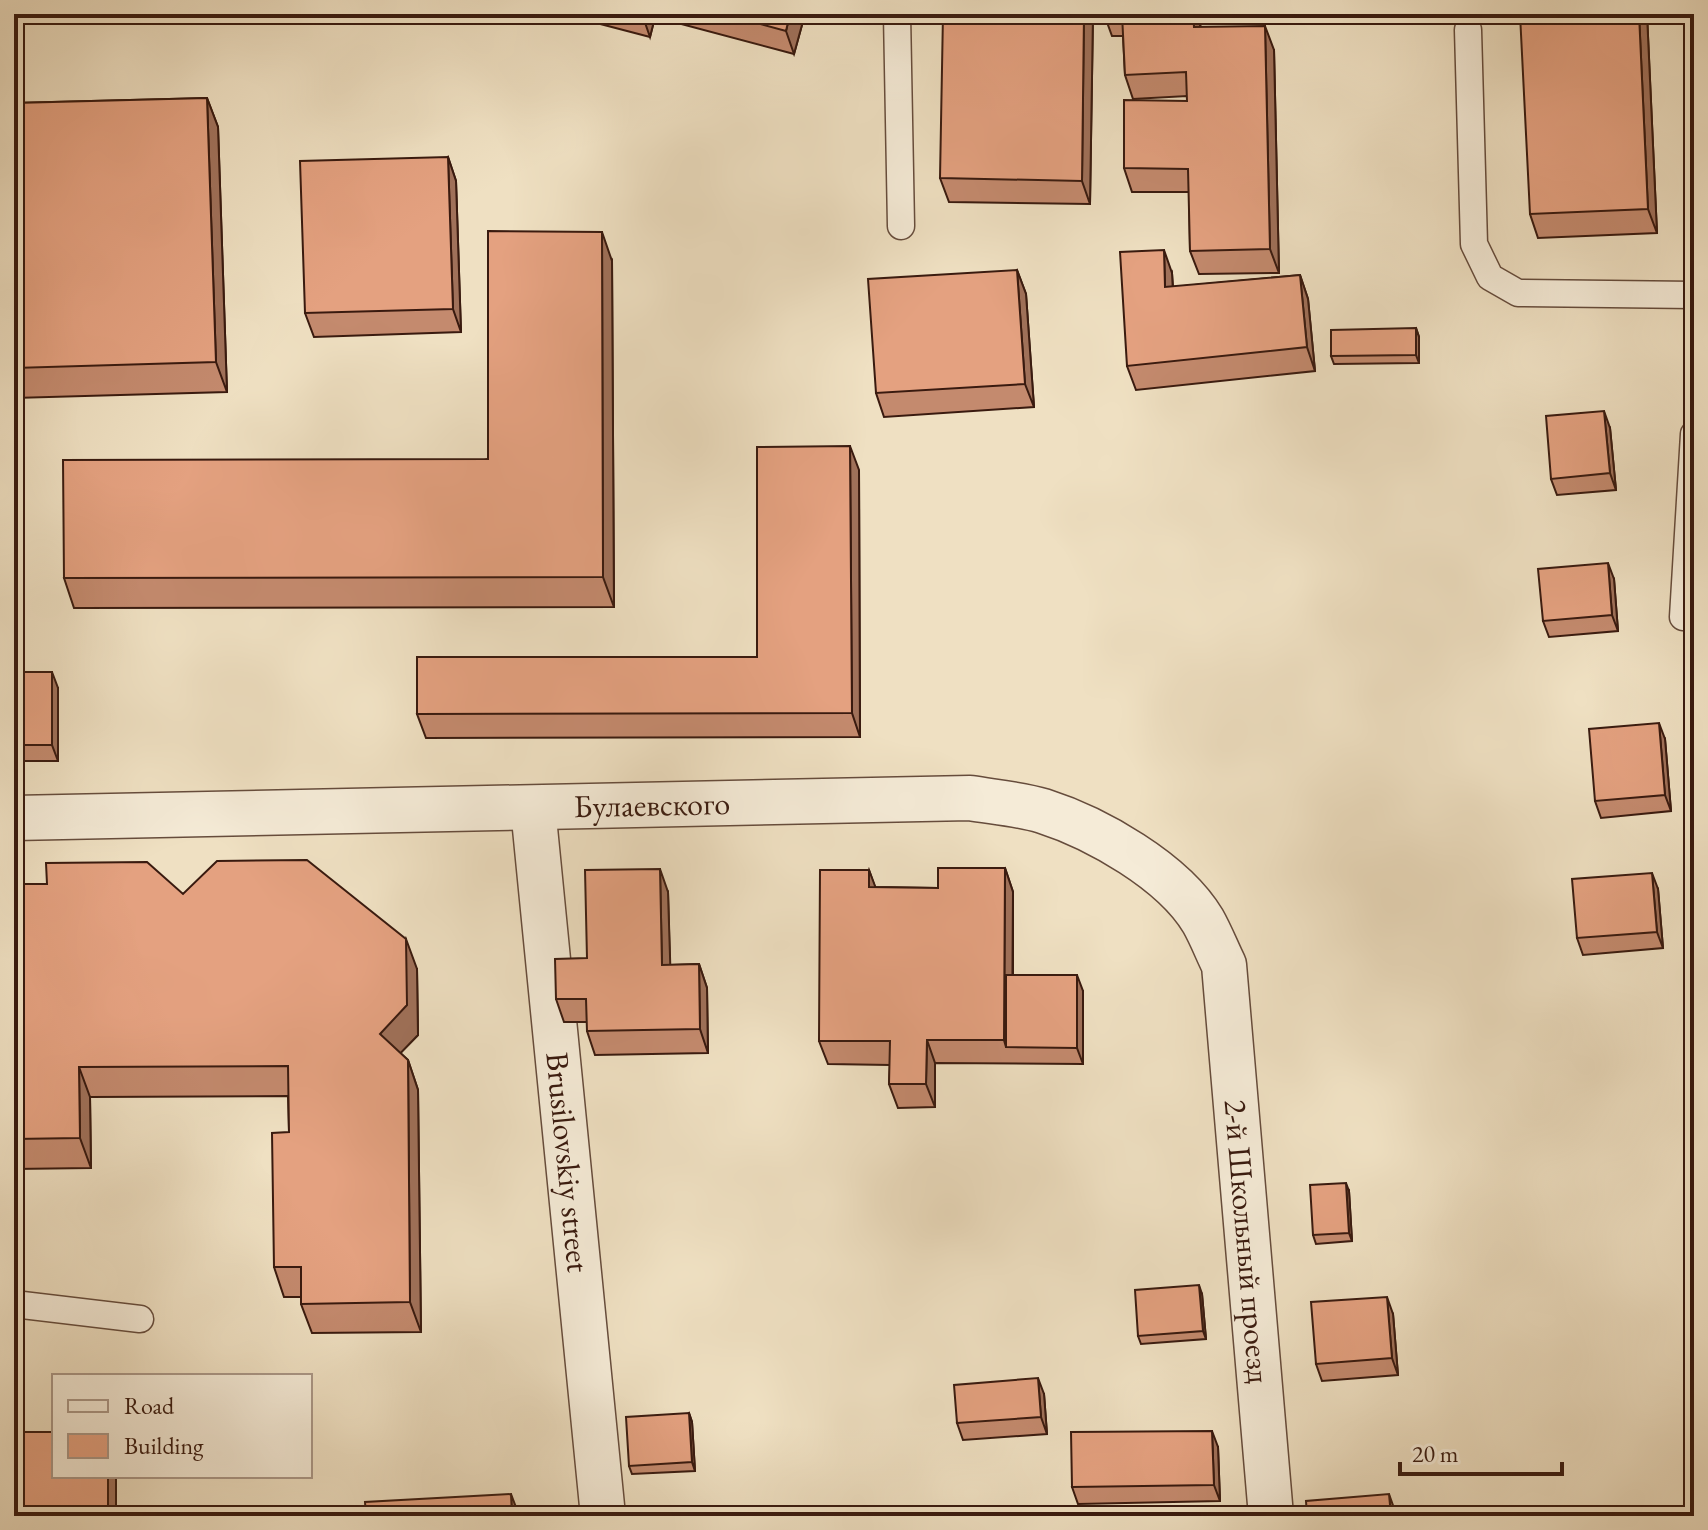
<svg xmlns="http://www.w3.org/2000/svg" width="1708" height="1530" viewBox="0 0 1708 1530" font-family="'EB Garamond',serif">
	<rect width="100%" height="100%" fill="#efe0c2"/>
	<filter id="stains"><feTurbulence type="fractalNoise" baseFrequency=".0025" numOctaves="4"/><feColorMatrix values="0 0 0 0 .2 0 0 0 0 .09 0 0 0 0 .02 0 0 0 .5 -.17"/></filter>
	<radialGradient id="worn" r=".72"><stop offset=".6" stop-color="#630" stop-opacity="0"/><stop offset="1" stop-color="#630" stop-opacity=".3"/></radialGradient>
	<g fill="none" stroke-linecap="round" stroke-linejoin="round">
		<!-- service casing -->
		<g stroke="#664c3c" stroke-width="29">
			<path id="service" d="M 897,14 L 901,226
				M 1468,30 L 1474,244 L 1490,277 L 1518,293 L 1694,295
				M 1683,617 L 1694,434
				M 14,1304 L 140,1319"/>
		</g>
		<!-- minor casing -->
		<g stroke="#664c3c" stroke-width="47">
			<g id="minor">
				<path id="s1" d="M 533,808 L 603,1516"/>
				<path id="s2" d="M 14,818 L 970,798 C 994,802 1020,804 1043,811 C 1096,828 1173,871 1203,921 C 1211,935 1217,951 1224,965 L 1271,1516"/>
			</g>
		</g>
		<!-- service -->
		<use href="#service" stroke="#f5ebd7" stroke-width="26"/>
		<!-- minor -->
		<use href="#minor" stroke="#f5ebd7" stroke-width="44"/>
	</g>
	<!-- wall -->
	<path fill="#c48a6e" stroke="#391a0f" stroke-width="2" d="M 562,14 L 805,14 L 794,54 L 655,17 L 650,37 Z
		M 1093,14 L 1090,204 L 949,202 L 940,178 Z
		M 1104,14 L 1196,14 L 1201,27 L 1274,50 L 1279,273 L 1199,274 L 1190,251 L 1189,192 L 1132,192 L 1124,168 L 1187,101 L 1187,96 L 1133,99 L 1125,75 L 1123,36 L 1112,36 Z
		M 1647,14 L 1657,233 L 1538,238 L 1530,214 Z
		M 207,98 L 218,127 L 227,392 L 14,398 L 14,103 Z
		M 448,157 L 456,181 L 461,332 L 314,337 L 305,313 Z
		M 612,261 L 614,607 L 74,608 L 64,578 L 488,459 Z
		M 1017,270 L 1026,294 L 1034,407 L 884,417 L 876,393 Z
		M 1172,273 L 1173,287 L 1300,275 L 1308,299 L 1315,371 L 1136,390 L 1127,366 Z
		M 1416,328 L 1419,337 L 1419,363 L 1334,364 L 1331,356 Z
		M 1610,428 L 1616,490 L 1557,495 L 1551,479 Z
		M 859,470 L 860,737 L 426,738 L 417,714 L 757,657 Z
		M 1614,579 L 1618,631 L 1549,637 L 1543,621 Z
		M 14,672 L 58,688 L 58,761 L 14,761 Z
		M 1665,739 L 1671,811 L 1601,818 L 1595,801 Z
		M 1005,868 L 1013,892 L 1013,975 L 1083,991 L 1083,1064 L 935,1063 L 935,1107 L 898,1108 L 889,1084 L 890,1065 L 828,1064 L 819,1041 L 869,870 L 875,887 L 938,888 Z
		M 14,884 L 183,894 L 417,969 L 418,1035 L 400,1053 L 408,1060 L 418,1090 L 421,1332 L 312,1333 L 301,1304 L 301,1297 L 284,1297 L 274,1267 L 289,1132 L 288,1096 L 90,1097 L 91,1168 L 14,1169 Z
		M 1658,889 L 1663,948 L 1583,955 L 1577,938 Z
		M 668,892 L 670,965 L 699,964 L 707,988 L 708,1053 L 595,1055 L 587,1031 L 587,1022 L 564,1022 L 556,999 L 587,958 Z
		M 1349,1191 L 1352,1241 L 1316,1244 L 1313,1235 Z
		M 1202,1294 L 1206,1339 L 1141,1344 L 1138,1336 Z
		M 1393,1314 L 1398,1375 L 1322,1381 L 1316,1364 Z
		M 1044,1394 L 1047,1434 L 963,1440 L 957,1423 Z
		M 689,1413 L 692,1422 L 695,1471 L 632,1474 L 629,1466 Z
		M 1218,1447 L 1220,1501 L 1078,1504 L 1072,1487 Z"/>
	<!-- shaded-wall -->
	<path fill="#a0715a" stroke="#391a0f" stroke-width="2" d="M 642,14 L 654,14 L 655,17 L 650,37 Z
		M 790,14 L 805,14 L 794,54 L 786,31 Z
		M 1084,14 L 1093,14 L 1090,204 L 1082,181 Z
		M 1193,14 L 1196,14 L 1201,28 L 1194,27 Z
		M 1639,14 L 1647,14 L 1657,233 L 1648,209 Z
		M 1265,26 L 1274,50 L 1279,273 L 1270,249 Z
		M 207,98 L 218,127 L 227,392 L 216,362 Z
		M 448,157 L 456,181 L 461,332 L 453,309 Z
		M 602,232 L 612,261 L 614,607 L 603,577 Z
		M 1164,250 L 1172,273 L 1174,311 L 1165,287 Z
		M 1017,270 L 1026,294 L 1034,407 L 1025,384 Z
		M 1300,275 L 1308,299 L 1315,371 L 1307,347 Z
		M 1416,328 L 1419,337 L 1419,363 L 1416,355 Z
		M 1604,411 L 1610,428 L 1616,490 L 1610,473 Z
		M 850,446 L 859,470 L 860,737 L 852,713 Z
		M 1608,563 L 1614,579 L 1618,631 L 1612,615 Z
		M 52,672 L 58,688 L 58,761 L 52,745 Z
		M 1659,723 L 1665,739 L 1671,811 L 1665,795 Z
		M 1005,868 L 1013,892 L 1012,1047 L 1006,1047 L 1004,1040 Z
		M 660,869 L 668,892 L 671,988 L 662,965 Z
		M 869,870 L 878,894 L 869,887 Z
		M 1652,873 L 1658,889 L 1663,948 L 1657,932 Z
		M 406,939 L 417,969 L 418,1035 L 391,1063 L 380,1034 Z
		M 699,964 L 707,988 L 708,1053 L 700,1029 Z
		M 1077,975 L 1083,991 L 1083,1064 L 1077,1048 Z
		M 927,1040 L 935,1063 L 935,1107 L 926,1084 Z
		M 408,1060 L 418,1090 L 421,1332 L 410,1302 Z
		M 79,1067 L 90,1097 L 91,1168 L 80,1138 Z
		M 1346,1183 L 1349,1191 L 1352,1241 L 1349,1233 Z
		M 1199,1285 L 1202,1294 L 1206,1339 L 1203,1331 Z
		M 1387,1297 L 1393,1314 L 1398,1375 L 1392,1358 Z
		M 1038,1378 L 1044,1394 L 1047,1434 L 1041,1417 Z
		M 689,1413 L 692,1422 L 695,1471 L 692,1462 Z
		M 1212,1431 L 1218,1447 L 1220,1501 L 1214,1485 Z
		M 108,1476 L 116,1476 L 116,1516 L 108,1516 Z
		M 511,1494 L 517,1510 L 517,1516 L 512,1516 Z
		M 1389,1494 L 1395,1511 L 1396,1516 L 1391,1516 Z"/>
	<!-- building -->
	<path fill="#e4a180" stroke="#391a0f" stroke-width="2" d="M 723,14 L 790,14 L 786,31 Z
		M 943,14 L 1084,14 L 1082,181 L 940,178 Z
		M 1122,14 L 1193,14 L 1194,27 L 1265,26 L 1270,249 L 1190,251 L 1188,169 L 1124,168 L 1124,100 L 1187,101 L 1186,72 L 1125,75 Z
		M 1520,14 L 1639,14 L 1648,209 L 1530,214 Z
		M 207,98 L 216,362 L 14,368 L 14,103 Z
		M 448,157 L 453,309 L 305,313 L 300,161 Z
		M 488,231 L 602,232 L 603,577 L 64,578 L 63,460 L 488,459 Z
		M 1164,250 L 1165,287 L 1300,275 L 1307,347 L 1127,366 L 1120,252 Z
		M 1017,270 L 1025,384 L 876,393 L 868,279 Z
		M 1416,328 L 1416,355 L 1331,356 L 1331,330 Z
		M 1604,411 L 1610,473 L 1551,479 L 1546,416 Z
		M 850,446 L 852,713 L 417,714 L 417,657 L 757,657 L 757,447 Z
		M 1608,563 L 1612,615 L 1543,621 L 1538,569 Z
		M 14,672 L 52,672 L 52,745 L 14,745 Z
		M 1659,723 L 1665,795 L 1595,801 L 1589,729 Z
		M 307,860 L 406,939 L 407,1005 L 380,1034 L 408,1060 L 410,1302 L 301,1304 L 301,1267 L 274,1267 L 272,1133 L 289,1132 L 288,1066 L 79,1067 L 80,1138 L 14,1139 L 14,884 L 47,884 L 46,863 L 147,862 L 183,894 L 217,861 Z
		M 938,868 L 1005,868 L 1004,1040 L 927,1040 L 926,1084 L 889,1084 L 890,1041 L 819,1041 L 820,870 L 869,870 L 869,887 L 938,888 Z
		M 660,869 L 662,965 L 699,964 L 700,1029 L 587,1031 L 586,999 L 556,999 L 555,959 L 587,958 L 585,870 Z
		M 1652,873 L 1657,932 L 1577,938 L 1572,879 Z
		M 1006,975 L 1077,975 L 1077,1048 L 1006,1047 Z
		M 1346,1183 L 1349,1233 L 1313,1235 L 1310,1185 Z
		M 1199,1285 L 1203,1331 L 1138,1336 L 1135,1290 Z
		M 1387,1297 L 1392,1358 L 1316,1364 L 1311,1302 Z
		M 1038,1378 L 1041,1417 L 957,1423 L 954,1385 Z
		M 689,1413 L 692,1462 L 629,1466 L 626,1417 Z
		M 1212,1431 L 1214,1485 L 1072,1487 L 1071,1432 Z
		M 14,1432 L 54,1432 L 54,1476 L 108,1476 L 108,1516 L 14,1516 Z
		M 511,1494 L 512,1516 L 366,1516 L 365,1502 Z
		M 1389,1494 L 1391,1516 L 1307,1516 L 1306,1501 Z"/>
	<g text-anchor="middle" dominant-baseline="central" stroke-width="6" stroke-linejoin="round" paint-order="stroke">
		<!-- street labels -->
		<g font-size="32" fill="#391a0f" stroke="#f5ebd7">
			<text stroke="none"><textPath href="#s2" startOffset="638">Булаевского</textPath></text>
			<text stroke="none"><textPath href="#s1" startOffset="356">Brusilovskiy street</textPath></text>
			<text stroke="none"><textPath href="#s2" startOffset="1554">2-й Школьный проезд</textPath></text>
		</g>
	</g>
	<!-- margin -->
	<rect width="1708" height="1530" fill="none" stroke="#efe0c2" stroke-width="48"/>
	<rect x="16" y="16" width="1676" height="1498" fill="none" stroke="#391a0f" stroke-width="4"/>
	<rect x="24" y="24" width="1660" height="1482" fill="none" stroke="#391a0f" stroke-width="2"/>
	<!-- legend -->
	<rect x="52" y="1374" width="260" height="104" fill="#f5ebd7" stroke="#aa9787" stroke-width="2"/>
	<rect x="68" y="1400" width="40" height="12" fill="#f5ebd7" stroke="#aa9787" stroke-width="2"/>
	<text x="124" y="1414" font-size="24" fill="#391a0f">Road</text>
	<rect x="68" y="1434" width="40" height="24" fill="#e4a180" stroke="#aa9787" stroke-width="2"/>
	<text x="124" y="1454" font-size="24" fill="#391a0f">Building</text>
	<!-- scale -->
	<path d="M1400 1462v12h162v-12" fill="none" stroke="#391a0f" stroke-width="4"/>
	<text x="1412" y="1462" font-size="24" fill="#391a0f" stroke="#f5ebd7" stroke-width="6" paint-order="stroke">20 m</text>
	<rect width="100%" height="100%" filter="url(#stains)"/>
	<rect width="100%" height="100%" fill="url(#worn)"/>
</svg>
